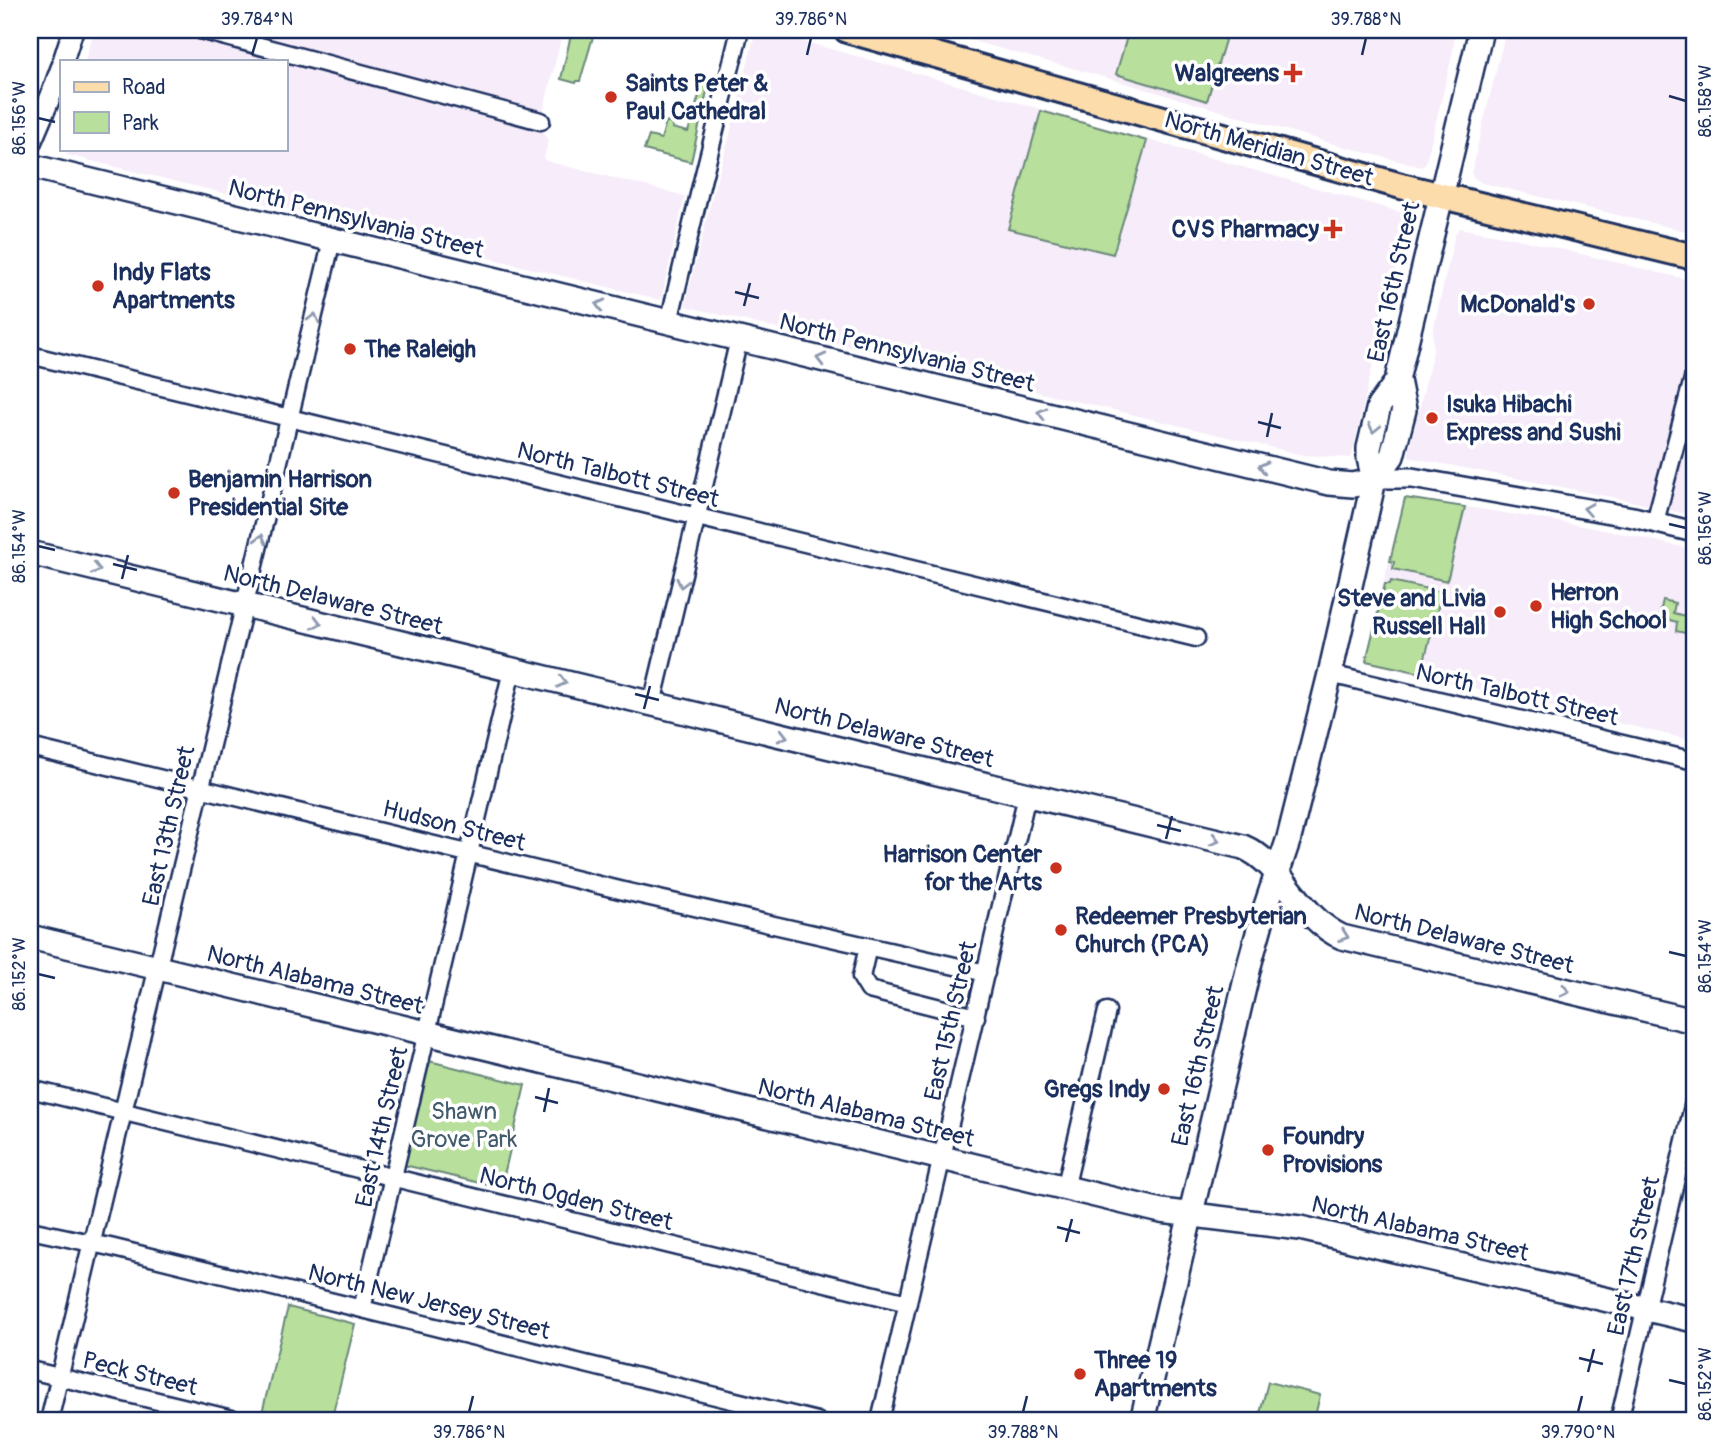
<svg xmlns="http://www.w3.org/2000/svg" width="1724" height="1451" viewBox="0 0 1724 1451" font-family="Pangolin,sans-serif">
	<rect width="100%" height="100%" fill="#fff"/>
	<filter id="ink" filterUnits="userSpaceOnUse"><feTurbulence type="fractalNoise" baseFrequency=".0143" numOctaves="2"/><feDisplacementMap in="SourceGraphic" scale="14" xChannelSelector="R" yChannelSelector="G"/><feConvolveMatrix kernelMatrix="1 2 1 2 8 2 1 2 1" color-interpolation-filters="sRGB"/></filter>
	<g filter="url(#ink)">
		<!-- built -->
		<path fill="#f7ecf9" d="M 94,30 L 563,30 L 541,121 L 542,129 L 548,141 L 544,158 L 546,161 L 685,196 L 661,300 L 67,155 L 65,149 L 285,149 L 285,61 L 85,61 Z
			M 756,30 L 761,30 L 842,52 L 1410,215 L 1390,291 L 1351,458 L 1303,455 L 940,369 L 685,306 L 714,189 L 727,145 Z
			M 932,30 L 1455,30 L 1453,50 L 1448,73 L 1426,162 L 1422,167 L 1337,145 L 1104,77 Z
			M 1506,30 L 1694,30 L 1694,233 L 1482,183 L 1474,178 L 1471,173 Z
			M 1460,228 L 1514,238 L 1694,281 L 1694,516 L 1626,500 L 1408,457 L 1433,351 L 1433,331 L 1455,234 Z
			M 1404,497 L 1561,522 L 1635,536 L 1694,550 L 1694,741 L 1365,662 Z"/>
		<!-- green -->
		<path fill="#b8df9b" stroke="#6a877c" stroke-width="2" d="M 572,30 L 595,30 L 580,81 L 577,81 L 576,83 L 561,79 Z
			M 1129,30 L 1228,30 L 1207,101 L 1116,74 Z
			M 703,82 L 707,83 L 708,87 L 691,162 L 644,150 L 649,136 L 661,139 L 666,122 L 672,124 L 672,128 L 688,132 L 701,89 L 702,83 Z
			M 1041,111 L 1147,141 L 1113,254 L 1008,229 Z
			M 1405,498 L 1465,507 L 1447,581 L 1393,569 L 1394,562 L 1390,561 Z
			M 1391,581 L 1442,592 L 1421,673 L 1366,661 L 1385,584 L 1390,584 Z
			M 1663,600 L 1675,603 L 1673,613 L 1694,618 L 1694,635 L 1676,631 L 1677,622 L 1659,617 Z
			M 429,1061 L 525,1085 L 501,1188 L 404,1165 Z
			M 288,1307 L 355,1324 L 331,1421 L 279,1421 L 261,1417 Z
			M 1268,1382 L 1320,1395 L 1314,1421 L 1258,1421 Z"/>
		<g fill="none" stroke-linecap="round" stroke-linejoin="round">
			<!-- minor casing -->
			<g stroke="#1b2f5e" stroke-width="21">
				<path id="minor" d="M 200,30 L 541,121
					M 669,322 L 701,186 L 740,30
					M 30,355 L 1196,638
					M 1655,522 L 1694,375
					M 1330,674 L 1694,761
					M 652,704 L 739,339
					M 30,747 L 628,892 L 986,973
					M 868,947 L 861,977 L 869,990 L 976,1017
					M 30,1089 L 908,1303
					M 1065,1189 L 1107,1011
					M 30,1230 L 110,1247 L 362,1309 L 817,1421
					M 362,1309 L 512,670
					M 30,1370 L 240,1421
					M 49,1421 L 332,240
					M 880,1421 L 1027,795
					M 1619,1421 L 1694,1102"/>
			</g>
			<!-- tertiary casing -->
			<g stroke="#1b2f5e" stroke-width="24">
				<path id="tertiary" d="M 63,61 L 73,30
					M 30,145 L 50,98 L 61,68
					M 1374,480 L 1385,478 L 1412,478 L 1633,517 L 1694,532"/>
			</g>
			<!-- secondary casing -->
			<g stroke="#1b2f5e" stroke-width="28">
				<path id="secondary" d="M 30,166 L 1329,483 L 1353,485 L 1374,480
					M 1374,480 L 1369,458 L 1369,448 L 1379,406 L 1398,380
					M 30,553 L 1243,847 C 1284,864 1299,918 1342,937 L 1694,1021
					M 30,937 L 1161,1211 L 1300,1228 L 1694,1320
					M 1142,1421 L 1250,962 L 1263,915 L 1289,838 L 1330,674 L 1374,480 L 1392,456 L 1404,410 L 1398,380 L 1398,376 L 1481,30"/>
			</g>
			<!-- primary casing -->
			<g stroke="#1b2f5e" stroke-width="30">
				<path id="primary" d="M 847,30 L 1401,186 L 1694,257"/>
			</g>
			<!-- minor -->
			<use href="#minor" stroke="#fff" stroke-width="16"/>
			<!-- tertiary -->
			<use href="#tertiary" stroke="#fff" stroke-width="19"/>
			<!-- secondary -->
			<use href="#secondary" stroke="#fff" stroke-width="23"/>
			<!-- primary -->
			<use href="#primary" stroke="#fcdcab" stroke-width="24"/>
		</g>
		<!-- one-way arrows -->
		<defs><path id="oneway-chevron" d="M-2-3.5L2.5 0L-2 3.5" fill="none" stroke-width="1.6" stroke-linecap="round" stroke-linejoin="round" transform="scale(1.75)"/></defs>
		<g stroke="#8d97ae">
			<use href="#oneway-chevron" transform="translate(600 305) rotate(-166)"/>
			<use href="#oneway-chevron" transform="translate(314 318) rotate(-77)"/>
			<use href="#oneway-chevron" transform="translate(821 359) rotate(-166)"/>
			<use href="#oneway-chevron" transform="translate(1042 413) rotate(-166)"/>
			<use href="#oneway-chevron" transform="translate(1374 428) rotate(103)"/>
			<use href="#oneway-chevron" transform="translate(1263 467) rotate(-166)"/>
			<use href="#oneway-chevron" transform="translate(1588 509) rotate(-170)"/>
			<use href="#oneway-chevron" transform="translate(261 539) rotate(-76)"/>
			<use href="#oneway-chevron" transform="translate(96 569) rotate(14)"/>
			<use href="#oneway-chevron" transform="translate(682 583) rotate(103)"/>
			<use href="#oneway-chevron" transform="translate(317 623) rotate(14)"/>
			<use href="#oneway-chevron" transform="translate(562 682) rotate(14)"/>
			<use href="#oneway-chevron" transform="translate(783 736) rotate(14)"/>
			<use href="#oneway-chevron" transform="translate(1215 840) rotate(15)"/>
			<use href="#oneway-chevron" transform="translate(1344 936) rotate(20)"/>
			<use href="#oneway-chevron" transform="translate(1565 991) rotate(13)"/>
		</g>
	</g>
	<!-- ticks -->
	<path fill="none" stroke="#1b2f5e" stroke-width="2.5" d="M 252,55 L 257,38M 807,55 L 811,38M 1362,55 L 1366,38M 1669,96 L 1686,101M 38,118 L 55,122M 735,292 L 759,298M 744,306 L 750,283M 1258,422 L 1281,428M 1267,437 L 1272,413M 1669,524 L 1686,528M 38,546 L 55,550M 113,564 L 137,570M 122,579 L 128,555M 635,694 L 659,700M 644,709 L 650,686M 1157,825 L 1181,831M 1166,839 L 1172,816M 1669,952 L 1686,956M 38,974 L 55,978M 535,1097 L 558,1103M 544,1112 L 549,1088M 1057,1227 L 1080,1233M 1066,1242 L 1072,1219M 1579,1358 L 1603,1364M 1588,1372 L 1594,1349M 1669,1380 L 1686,1384M 469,1412 L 473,1396M 1023,1412 L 1027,1396M 1578,1412 L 1582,1396"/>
	<!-- markers -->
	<g fill="#c8321e" stroke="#fff" stroke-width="2.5">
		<path d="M1289.5 62.5h7v7h7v7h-7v7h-7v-7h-7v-7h7z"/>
		<circle cx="611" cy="97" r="7"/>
		<path d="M1329.5 218.5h7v7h7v7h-7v7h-7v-7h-7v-7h7z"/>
		<circle cx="98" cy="286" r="7"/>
		<circle cx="1589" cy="304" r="7"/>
		<circle cx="350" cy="349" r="7"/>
		<circle cx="1432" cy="418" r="7"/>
		<circle cx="174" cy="493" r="7"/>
		<circle cx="1536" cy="606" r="7"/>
		<circle cx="1500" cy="612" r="7"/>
		<circle cx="1056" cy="868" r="7"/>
		<circle cx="1061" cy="930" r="7"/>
		<circle cx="1164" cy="1089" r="7"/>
		<circle cx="1268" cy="1150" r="7"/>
		<circle cx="1080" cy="1374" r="7"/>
	</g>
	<g text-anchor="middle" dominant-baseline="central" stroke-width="7" stroke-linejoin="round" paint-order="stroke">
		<!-- poi labels -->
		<g font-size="24" font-weight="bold" fill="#1b2f5e" stroke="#fff" text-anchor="start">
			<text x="1279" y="73" text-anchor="end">Walgreens</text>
			<text x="625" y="83">Saints Peter &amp;<tspan x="625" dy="28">Paul Cathedral</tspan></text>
			<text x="1319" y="229" text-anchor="end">CVS Pharmacy</text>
			<text x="112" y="272">Indy Flats<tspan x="112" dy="28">Apartments</tspan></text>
			<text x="1575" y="304" text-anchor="end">McDonald's</text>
			<text x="364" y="349">The Raleigh</text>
			<text x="1446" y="404">Isuka Hibachi<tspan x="1446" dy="28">Express and Sushi</tspan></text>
			<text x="188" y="479">Benjamin Harrison<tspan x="188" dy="28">Presidential Site</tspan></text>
			<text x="1550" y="592">Herron<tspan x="1550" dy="28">High School</tspan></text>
			<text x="1486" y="598" text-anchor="end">Steve and Livia<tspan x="1486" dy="28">Russell Hall</tspan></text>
			<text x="1042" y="854" text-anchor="end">Harrison Center<tspan x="1042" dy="28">for the Arts</tspan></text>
			<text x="1075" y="916">Redeemer Presbyterian<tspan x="1075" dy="28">Church (PCA)</tspan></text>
			<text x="1150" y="1089" text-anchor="end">Gregs Indy</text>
			<text x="1282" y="1136">Foundry<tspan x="1282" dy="28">Provisions</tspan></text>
			<text x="1094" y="1360">Three 19<tspan x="1094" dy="28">Apartments</tspan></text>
		</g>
		<!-- street labels -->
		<g font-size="24" fill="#1b2f5e" stroke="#fff">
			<text transform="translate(1269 149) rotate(16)">North Meridian Street</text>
			<text transform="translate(356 219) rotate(14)">North Pennsylvania Street</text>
			<text transform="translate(1394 282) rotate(-77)">East 16th Street</text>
			<text transform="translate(907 353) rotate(14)">North Pennsylvania Street</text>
			<text transform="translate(618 475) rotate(14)">North Talbott Street</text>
			<text transform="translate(333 600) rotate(14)">North Delaware Street</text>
			<text transform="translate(1517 695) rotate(13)">North Talbott Street</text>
			<text transform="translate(884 733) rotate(14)">North Delaware Street</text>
			<text transform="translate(169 826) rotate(-77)">East 13th Street</text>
			<text transform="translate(454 826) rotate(14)">Hudson Street</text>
			<text transform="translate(1464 939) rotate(14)">North Delaware Street</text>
			<text transform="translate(315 980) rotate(14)">North Alabama Street</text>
			<text transform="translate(951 1021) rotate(-77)">East 15th Street</text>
			<text transform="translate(1198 1066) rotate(-77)">East 16th Street</text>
			<text transform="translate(866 1113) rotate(14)">North Alabama Street</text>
			<text transform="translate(382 1127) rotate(-77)">East 14th Street</text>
			<text transform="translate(576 1199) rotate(14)">North Ogden Street</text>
			<text transform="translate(1420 1229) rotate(13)">North Alabama Street</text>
			<text transform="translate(1634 1256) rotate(-77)">East 17th Street</text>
			<text transform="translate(429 1302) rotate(14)">North New Jersey Street</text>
			<text transform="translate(140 1374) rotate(14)">Peck Street</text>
		</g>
		<!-- park labels -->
		<g font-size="24" fill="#425b6d" stroke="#fff">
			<text x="464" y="1111">Shawn<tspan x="464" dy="28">Grove Park</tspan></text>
		</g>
	</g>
	<!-- margin -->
	<rect width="1724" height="1451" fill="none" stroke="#fff" stroke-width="77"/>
	<!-- legend -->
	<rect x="60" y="60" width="228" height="91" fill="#ffffff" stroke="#a4acbf" stroke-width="2"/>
	<rect x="74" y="82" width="35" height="10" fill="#fcdcab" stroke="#a4acbf" stroke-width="2"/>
	<text x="122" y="94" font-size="21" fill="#1b2f5e">Road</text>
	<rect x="74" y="112" width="35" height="21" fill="#b8df9b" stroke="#a4acbf" stroke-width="2"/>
	<text x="122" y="130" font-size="21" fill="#1b2f5e">Park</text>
	<rect x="38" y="38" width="1648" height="1374" fill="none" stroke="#1b2f5e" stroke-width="2.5"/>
	<g font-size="18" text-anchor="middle" fill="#1b2f5e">
		<text x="257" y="25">39.784°N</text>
		<text x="811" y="25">39.786°N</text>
		<text x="1366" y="25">39.788°N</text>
		<text transform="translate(1705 101) rotate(-90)" y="6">86.158°W</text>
		<text transform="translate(19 118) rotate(-90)" y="6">86.156°W</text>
		<text transform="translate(1705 528) rotate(-90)" y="6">86.156°W</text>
		<text transform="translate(19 546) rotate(-90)" y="6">86.154°W</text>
		<text transform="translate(1705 956) rotate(-90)" y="6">86.154°W</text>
		<text transform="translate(19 974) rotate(-90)" y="6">86.152°W</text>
		<text transform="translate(1705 1384) rotate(-90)" y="6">86.152°W</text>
		<text x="469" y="1438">39.786°N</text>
		<text x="1023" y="1438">39.788°N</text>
		<text x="1578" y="1438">39.790°N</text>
	</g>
</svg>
